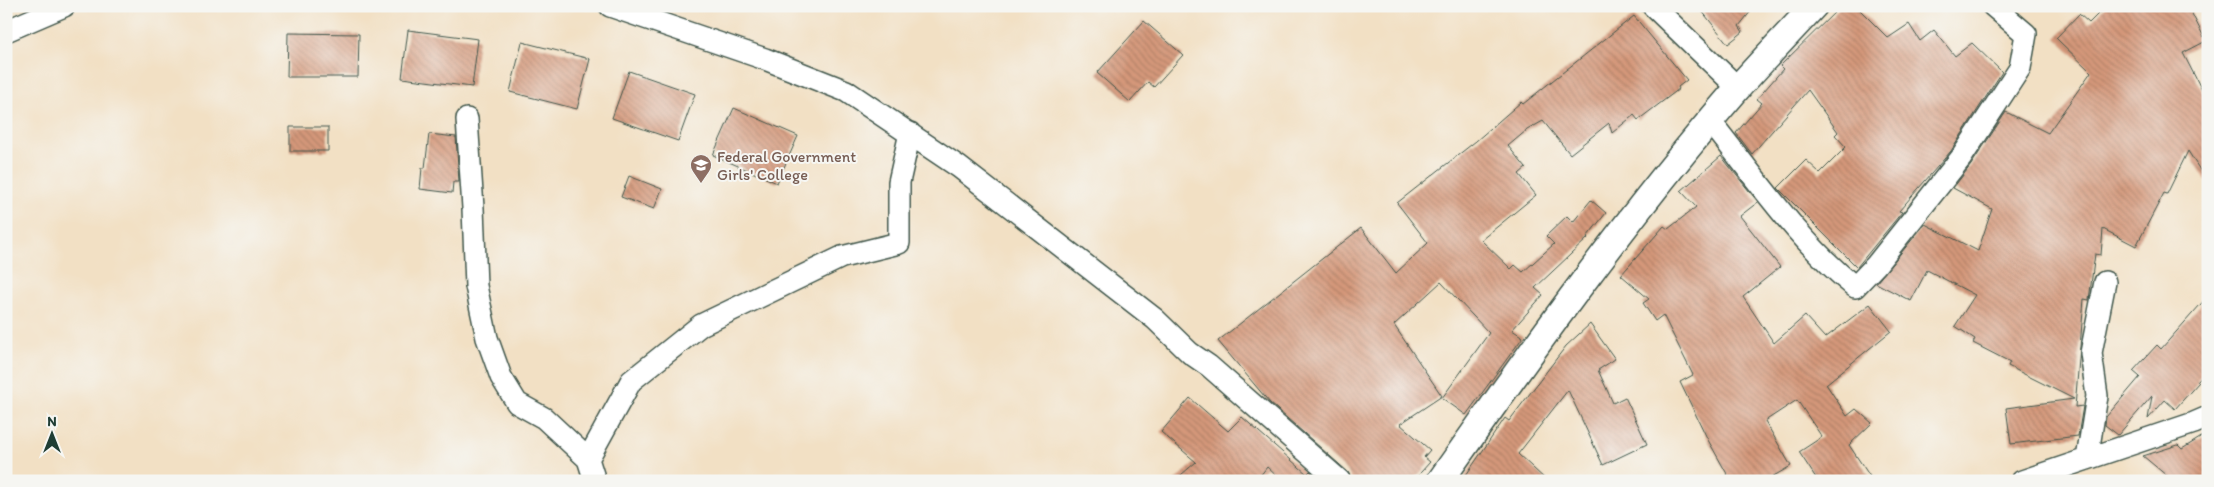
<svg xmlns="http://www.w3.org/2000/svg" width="2214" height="487" viewBox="0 0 2214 487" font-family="Itim,sans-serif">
	<defs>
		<pattern id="building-back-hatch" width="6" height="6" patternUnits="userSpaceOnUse" patternTransform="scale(1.25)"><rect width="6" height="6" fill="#d5987a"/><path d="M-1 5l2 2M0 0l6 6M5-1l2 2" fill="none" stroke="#ac7d65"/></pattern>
	</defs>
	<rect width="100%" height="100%" fill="#f6f6f2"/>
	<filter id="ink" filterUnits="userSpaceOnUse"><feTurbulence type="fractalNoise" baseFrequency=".02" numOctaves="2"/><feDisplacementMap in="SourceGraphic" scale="10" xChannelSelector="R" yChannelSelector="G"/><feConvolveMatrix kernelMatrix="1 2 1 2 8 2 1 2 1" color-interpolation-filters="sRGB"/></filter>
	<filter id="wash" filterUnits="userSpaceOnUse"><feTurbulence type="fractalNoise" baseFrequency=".0096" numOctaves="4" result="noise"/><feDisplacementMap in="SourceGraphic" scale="20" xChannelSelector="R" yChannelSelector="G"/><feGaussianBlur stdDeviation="1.12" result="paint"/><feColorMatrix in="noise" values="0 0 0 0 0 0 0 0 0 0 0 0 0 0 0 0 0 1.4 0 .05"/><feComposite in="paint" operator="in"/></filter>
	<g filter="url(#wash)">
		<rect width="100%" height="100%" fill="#f2e0c4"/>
		<g id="blocks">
			<!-- building -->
			<path fill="url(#building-back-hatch)" d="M 1698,6 L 1755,6 L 1739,26 L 1743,32 L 1728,44 Z
				M 1841,6 L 1856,6 L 1888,38 L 1909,24 L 1920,41 L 1934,30 L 1955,56 L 1972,43 L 2002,72 L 1951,151 L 1899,211 L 1902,212 L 1857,267 L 1778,188 L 1806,160 L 1820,173 L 1846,147 L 1835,135 L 1838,132 L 1808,90 L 1752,154 L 1736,133 L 1762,103 L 1757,99 L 1783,69 L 1780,66 Z
				M 2106,6 L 2188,6 L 2206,41 L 2183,53 L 2208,102 L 2208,183 L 2188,151 L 2167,194 L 2164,193 L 2136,246 L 2103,229 L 2101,255 L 2095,254 L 2089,300 L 2084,299 L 2075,407 L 2083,406 L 2078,436 L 2011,444 L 2006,408 L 2074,399 L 2008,366 L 2010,362 L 1973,343 L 1975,339 L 1955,326 L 1975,295 L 1927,270 L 1911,301 L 1876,283 L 1925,224 L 1978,251 L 1992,209 L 1953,188 L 1971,165 L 2006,112 L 2048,133 L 2091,72 L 2056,38 L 2079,14 L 2089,23 Z
				M 1634,16 L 1687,80 L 1678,87 L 1679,89 L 1638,120 L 1634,115 L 1612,133 L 1609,123 L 1570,154 L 1543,121 L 1527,130 L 1508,146 L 1526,168 L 1519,174 L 1536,195 L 1481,240 L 1511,269 L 1515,265 L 1523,272 L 1554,244 L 1546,236 L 1567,216 L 1573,222 L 1591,200 L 1606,213 L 1587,237 L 1588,238 L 1535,288 L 1543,295 L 1512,330 L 1523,337 L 1466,415 L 1442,398 L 1489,333 L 1441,282 L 1394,325 L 1442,396 L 1400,424 L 1430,450 L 1424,457 L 1430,462 L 1413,481 L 1352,481 L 1348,472 L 1270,403 L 1218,341 L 1361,228 L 1396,273 L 1428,243 L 1397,203 L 1476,141 L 1521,102 L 1523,104 Z
				M 1144,21 L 1183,55 L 1154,87 L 1148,82 L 1130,102 L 1097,73 Z
				M 408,30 L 478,39 L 472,87 L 402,78 Z
				M 288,33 L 359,34 L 358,77 L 287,77 Z
				M 522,42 L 590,59 L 577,109 L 510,92 Z
				M 629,71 L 695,94 L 678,141 L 612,118 Z
				M 734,108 L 798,136 L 777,183 L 713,155 Z
				M 290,127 L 328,127 L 328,151 L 290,151 Z
				M 429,134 L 456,137 L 459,182 L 453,182 L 452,193 L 420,189 L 422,168 L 425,168 Z
				M 1721,156 L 1758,202 L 1740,216 L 1780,267 L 1743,297 L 1774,343 L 1805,316 L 1825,338 L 1870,304 L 1891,331 L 1826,384 L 1847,416 L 1856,409 L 1872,423 L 1849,445 L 1873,481 L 1818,481 L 1799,452 L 1822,437 L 1797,400 L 1765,421 L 1791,466 L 1765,481 L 1731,481 L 1708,440 L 1680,382 L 1693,375 L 1663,315 L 1655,321 L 1643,303 L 1649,299 L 1621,275 L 1664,226 L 1668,229 L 1696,207 L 1681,191 Z
				M 629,176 L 662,189 L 654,209 L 621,197 Z
				M 2208,296 L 2208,369 L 2197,381 L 2199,382 L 2175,409 L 2165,400 L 2148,419 L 2152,396 L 2118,435 L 2105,425 L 2106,417 L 2140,377 L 2133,371 L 2157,345 L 2161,349 Z
				M 1590,324 L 1615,359 L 1598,370 L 1613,403 L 1625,397 L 1647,444 L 1603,465 L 1568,390 L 1518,454 L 1547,481 L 1462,481 L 1505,418 L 1509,421 L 1566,346 Z
				M 1190,398 L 1228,431 L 1242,417 L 1307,474 L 1310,471 L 1321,481 L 1282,481 L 1267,467 L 1256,481 L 1174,481 L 1196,462 L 1161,432 Z
				M 2208,433 L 2208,481 L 2173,481 L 2143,456 L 2178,445 L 2182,449 Z"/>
		</g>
	</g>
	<g filter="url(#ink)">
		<use href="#blocks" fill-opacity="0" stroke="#3f554a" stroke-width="1"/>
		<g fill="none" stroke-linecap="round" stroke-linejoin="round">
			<!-- minor casing -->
			<g stroke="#3f554a" stroke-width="24">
				<path id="minor" d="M 610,6 L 765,59 L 846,91 L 959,167 L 1155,319 L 1190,353 L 1209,366 L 1340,481
					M 1653,6 L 1738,88
					M 6,31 L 64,6
					M 467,119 L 473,208 L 476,286 L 487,338 L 501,377 L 517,403 L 544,418 L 588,459
					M 1710,121 C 1756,178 1798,241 1855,287 L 1876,265 L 1961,158 L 2020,68 L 2026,34 L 1993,6
					M 2087,459 L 2097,396 L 2091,353 L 2105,282
					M 595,481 L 588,459 L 631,381 L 701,325 L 842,257 L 899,243 L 899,182 L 910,133
					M 2022,481 L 2194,423 L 2208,417"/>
			</g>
			<!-- tertiary casing -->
			<g stroke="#3f554a" stroke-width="29">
				<path id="tertiary" d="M 1440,481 C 1534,347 1630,213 1737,89 C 1762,61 1788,34 1814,6"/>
			</g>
			<!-- minor -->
			<use href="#minor" stroke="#fff" stroke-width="21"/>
			<!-- tertiary -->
			<use href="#tertiary" stroke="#fff" stroke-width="26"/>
		</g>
	</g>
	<!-- icons -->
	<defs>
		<g id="university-pin" transform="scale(1.125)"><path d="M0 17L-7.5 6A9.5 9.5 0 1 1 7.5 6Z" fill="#8d6e63" stroke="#f6f6f2"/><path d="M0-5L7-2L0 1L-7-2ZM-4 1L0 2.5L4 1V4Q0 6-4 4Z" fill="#fff"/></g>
	</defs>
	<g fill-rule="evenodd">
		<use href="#university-pin" x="701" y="165"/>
	</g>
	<g text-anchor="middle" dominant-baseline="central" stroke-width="4" stroke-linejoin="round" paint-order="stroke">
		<!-- education labels -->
		<g font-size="16" fill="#785e54" stroke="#f6f6f2" text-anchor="start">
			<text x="717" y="156">Federal Government<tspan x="717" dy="18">Girls' College</tspan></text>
		</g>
	</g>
	<!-- margin -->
	<rect width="2214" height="487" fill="none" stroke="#f6f6f2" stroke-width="25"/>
	<!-- north arrow -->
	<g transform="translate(52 434)" stroke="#f6f6f2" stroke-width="4" paint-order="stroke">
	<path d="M0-4L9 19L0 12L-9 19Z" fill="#1f3d34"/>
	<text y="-8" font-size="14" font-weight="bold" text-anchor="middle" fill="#1f3d34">N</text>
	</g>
</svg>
